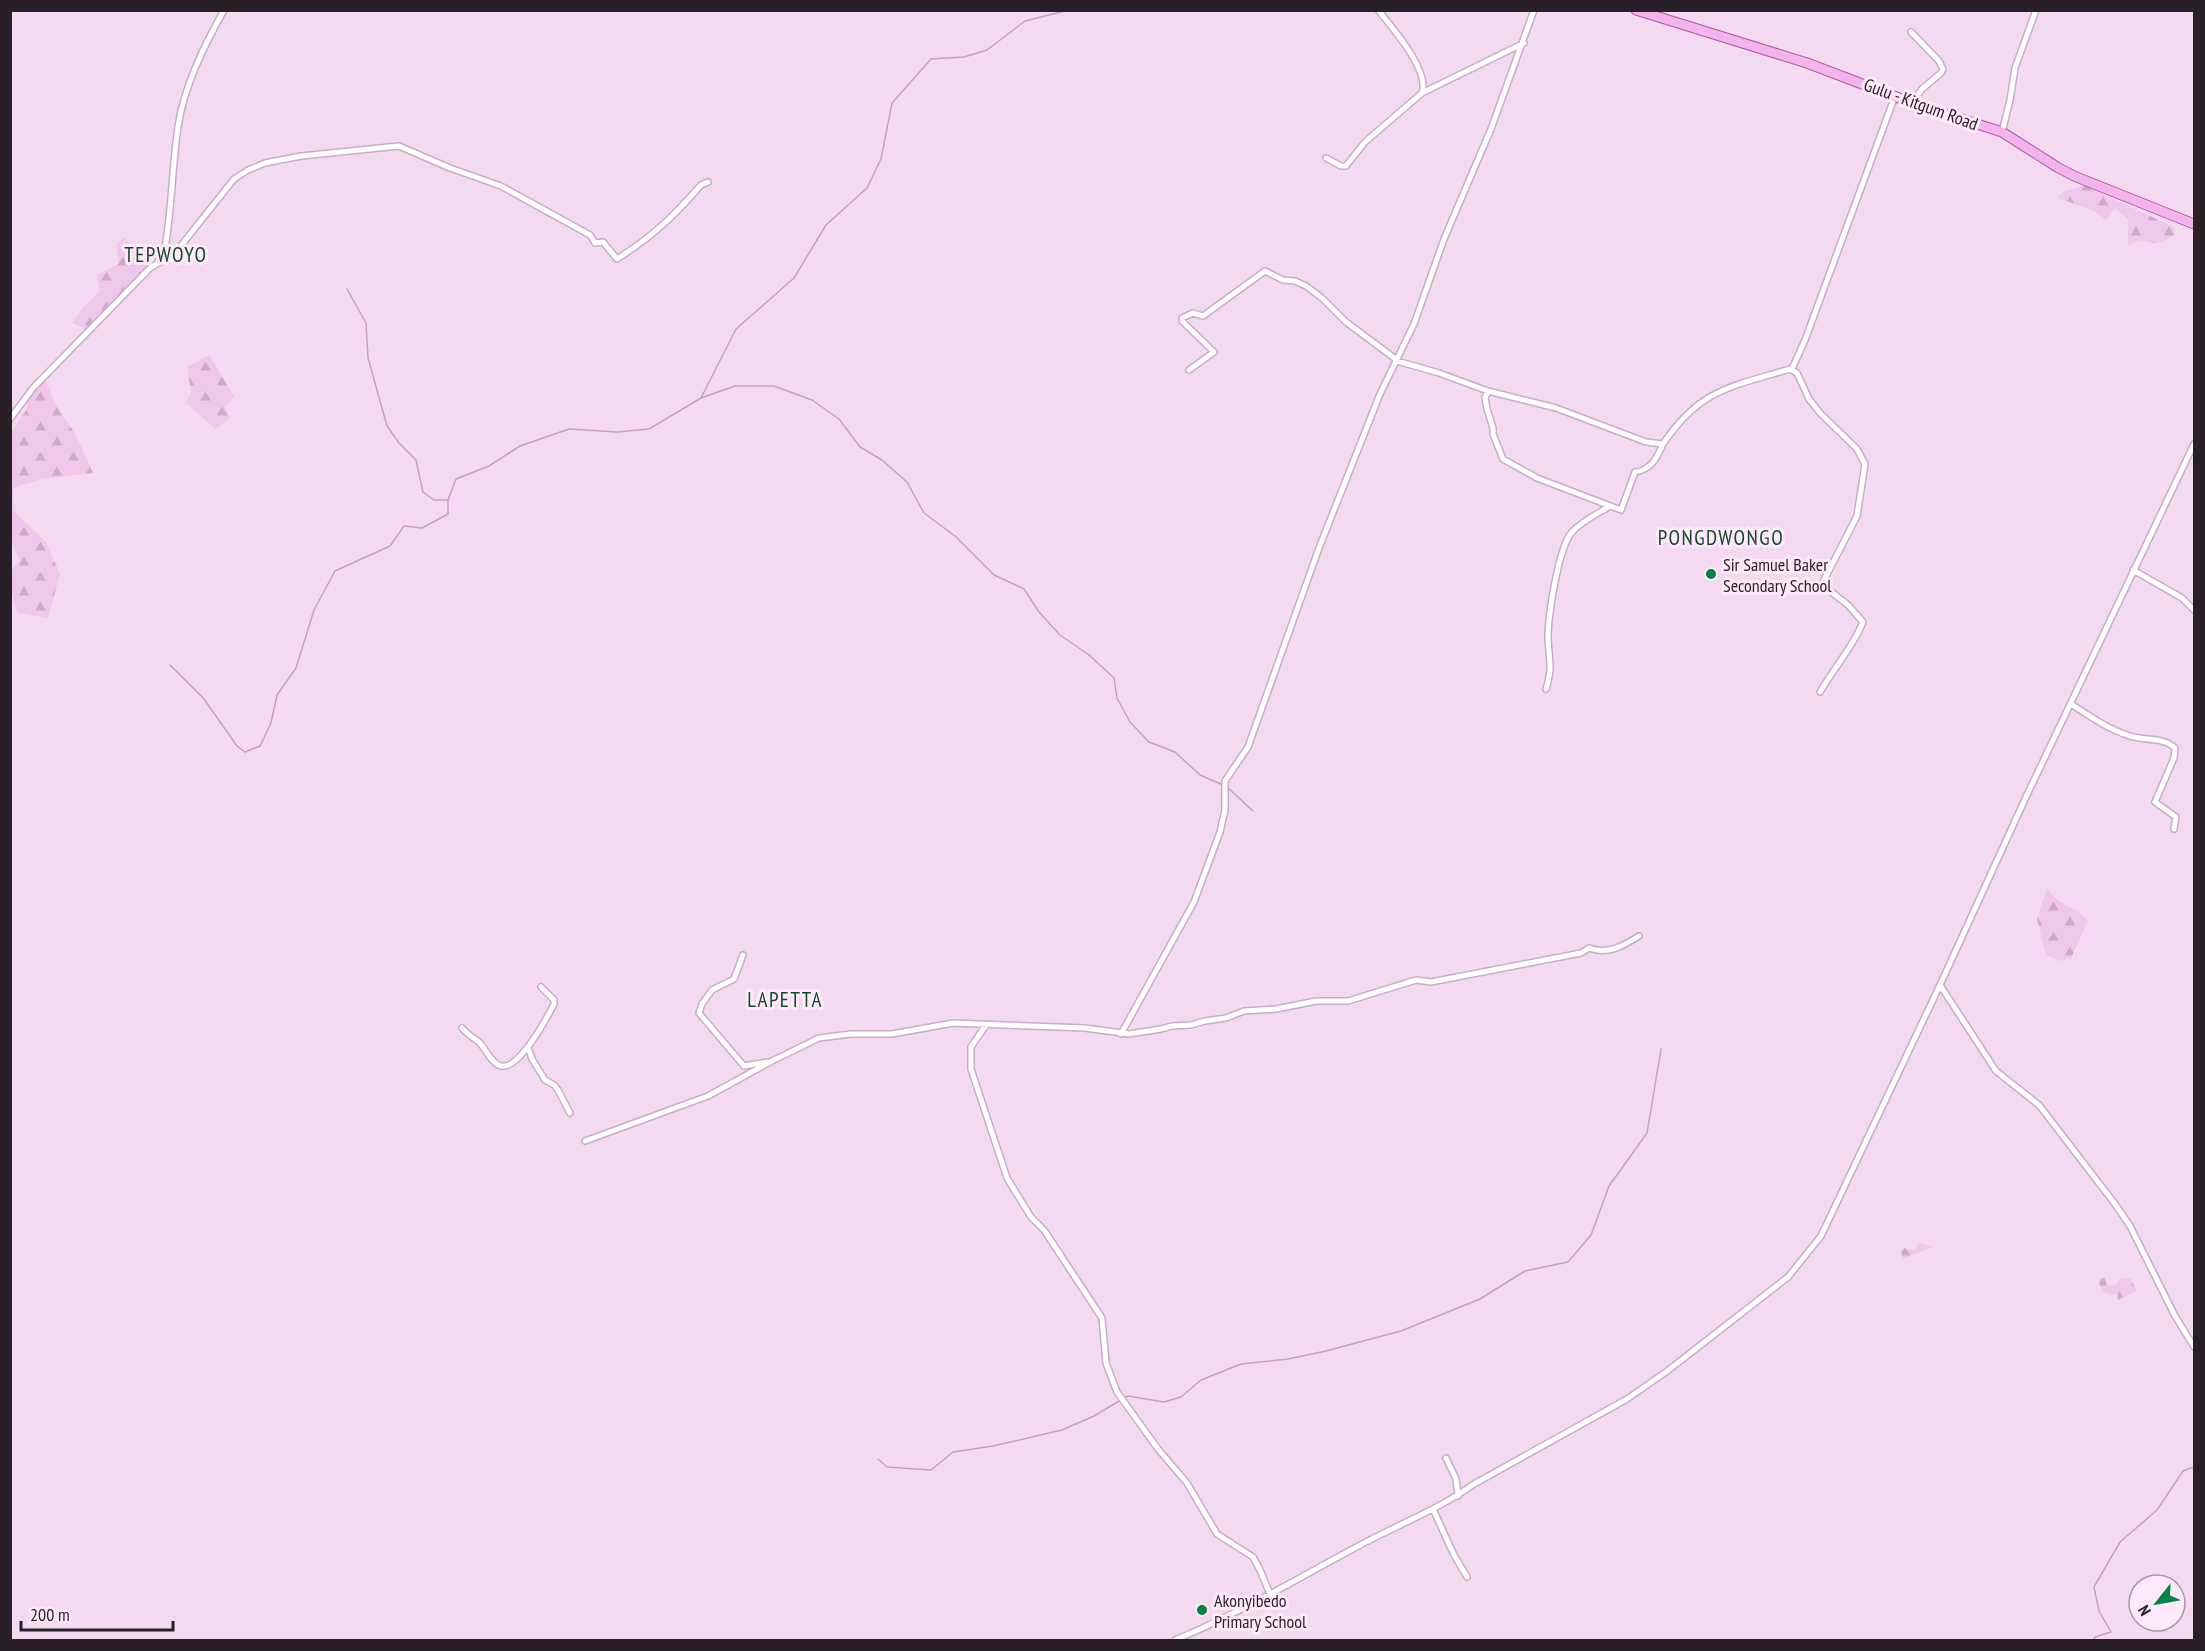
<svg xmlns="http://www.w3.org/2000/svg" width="2205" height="1651" viewBox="0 0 2205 1651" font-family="'PT Sans Narrow',sans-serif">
	<defs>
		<pattern id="forest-firs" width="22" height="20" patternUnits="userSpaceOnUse" patternTransform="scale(1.5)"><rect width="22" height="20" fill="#f0c6ea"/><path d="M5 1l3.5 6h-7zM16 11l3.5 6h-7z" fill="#ceaac9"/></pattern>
	</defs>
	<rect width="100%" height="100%" fill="#f4daf0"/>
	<!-- forest -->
	<path fill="url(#forest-firs)" d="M 2085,186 L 2174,227 L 2174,235 L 2157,244 L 2139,240 L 2128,246 L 2128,219 L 2115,208 L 2106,220 L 2094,211 L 2058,198 L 2064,191 Z
		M 124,238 L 150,265 L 87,329 L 72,323 L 83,307 L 100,291 L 97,275 L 118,264 L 117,242 Z
		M 209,355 L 234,396 L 225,407 L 230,418 L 215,429 L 186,403 L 191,392 L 187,367 Z
		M 43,373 L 56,406 L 76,435 L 93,473 L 42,479 L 13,488 L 14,511 L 46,542 L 60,574 L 48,618 L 18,613 C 12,599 10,587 10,571 L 20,561 L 11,541 L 11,433 L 28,407 L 25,390 Z
		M 2047,887 C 2057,907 2076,905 2088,921 L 2071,958 L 2061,961 L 2046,955 L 2037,919 Z
		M 1920,1243 L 1932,1247 L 1903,1259 L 1901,1252 L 1903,1248 L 1914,1250 Z
		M 2105,1277 L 2107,1286 L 2116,1284 L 2121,1279 L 2130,1278 L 2137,1291 L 2118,1300 L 2117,1293 C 2105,1298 2100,1289 2098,1279 Z"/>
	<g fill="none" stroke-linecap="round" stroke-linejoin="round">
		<!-- stream -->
		<path stroke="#cb9dc5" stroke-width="1.5" d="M 347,289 L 366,323 L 368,358 L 387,426 L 399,443 L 416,460 L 423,492 L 434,500 L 448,500
			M 701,398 L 735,386 L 774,386 L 812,400 L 839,419 L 860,447 L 882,460 L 907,482 L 924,513 L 955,536 L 994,575 L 1024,589 L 1039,612 L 1060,635 L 1089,655 L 1114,678 L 1117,698 L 1130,722 L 1149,742 L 1175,752 L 1200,775 L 1223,785
			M 170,665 L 204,699 L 237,746 L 245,752 L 260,746 L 271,723 L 277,695 L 296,668 L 314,610 L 335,571 L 390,546 L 404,526 L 422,528 L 448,514 L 448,500 L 456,479 L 489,466 L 520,446 L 569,429 L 617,432 L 649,429 L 701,398 L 736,329 L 794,278 L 826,225 L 867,188 L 881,159 L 892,103 L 931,59 L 964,57 L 987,50 L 1025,21 L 1069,10
			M 1227,787 L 1253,811
			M 1123,1399 L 1128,1396 L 1164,1402 L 1181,1397 L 1201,1380 L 1241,1364 L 1288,1359 L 1326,1351 L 1401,1331 L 1480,1299 L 1525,1271 L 1568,1262 L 1591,1235 L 1609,1186 L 1647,1133 L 1661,1049
			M 878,1459 L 887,1467 L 931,1470 L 953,1452 L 993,1446 L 1062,1430 L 1094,1416 L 1119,1401
			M 2093,1640 L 2095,1637 L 2111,1632 L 2099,1611 L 2094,1587 L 2120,1542 L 2157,1510 L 2183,1471 L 2194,1467"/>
		<!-- minor casing -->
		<g stroke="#c7aec3" stroke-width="8">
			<path id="minor" d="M 1378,10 C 1392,27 1430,71 1422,93
				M 1911,32 L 1939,61 L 1943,69 L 1941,73 L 1922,89 L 1912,103
				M 2002,132 L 2010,100 L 2015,68 L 2036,10
				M 1326,158 L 1341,166 L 1346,166 L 1365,142 L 1422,93 L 1524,43
				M 158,261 L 165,248 C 172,208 172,167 178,127 C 184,86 204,46 224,10
				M 150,268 L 176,252 L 234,179 L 248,170 L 265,163 L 301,156 L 399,146 L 450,168 L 501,186 L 590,235 L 595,243 L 603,242 L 617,259 C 653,236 673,217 701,185 L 708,182
				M 1397,361 L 1439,373 L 1488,391 L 1556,408 L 1646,442 L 1663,444 C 1700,389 1730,387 1790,369 L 1797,373 L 1809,399 L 1820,413 L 1857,449 L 1865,464 L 1857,516 L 1823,582 L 1825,587 L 1848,605 L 1863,622 C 1853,647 1834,668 1820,692
				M 1792,369 L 1805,340 L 1895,96
				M 1189,370 L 1214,352 L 1182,321 L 1182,318 L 1193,313 L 1203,316 L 1265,271 L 1283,280 L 1295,281 L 1306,286 L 1322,298 L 1346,322 L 1397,360
				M 1488,391 L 1485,398 L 1487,409 L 1493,428 L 1493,434 L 1503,459 L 1537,478 L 1621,510 L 1635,472 C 1651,470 1657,458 1663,444
				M 10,419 L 33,388 L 151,267
				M 2133,570 L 2182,598 L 2194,610
				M 1546,689 C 1553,666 1549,661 1548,639 C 1548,617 1558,548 1572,532 C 1582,521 1597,514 1610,506
				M 2071,704 C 2091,717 2115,734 2139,738 C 2151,740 2166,739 2175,748 L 2174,758 L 2155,802 L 2176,817 L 2174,829
				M 743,955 L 734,979 L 712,990 L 702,1004 L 699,1013 L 744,1066 L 767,1062
				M 1940,985 L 1996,1071 L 2039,1105 L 2115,1204 L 2130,1226 L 2174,1314 L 2194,1347
				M 986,1025 L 971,1047 L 971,1069 L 1007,1178 L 1031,1217 L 1044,1230 L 1102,1318 L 1106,1363 L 1117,1392 L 1158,1449 L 1187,1483 L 1217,1534 L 1253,1557 L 1260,1570 L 1270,1594
				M 462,1028 C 467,1034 474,1038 480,1043 C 486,1050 492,1064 501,1066 C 519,1070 547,1018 554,1004 L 554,1000 L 541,987
				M 1121,1034 L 1194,902 L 1220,832 L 1225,810 L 1225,781 L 1248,747 L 1319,548 L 1380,394 L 1414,324 L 1444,239 L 1491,129 L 1534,10
				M 528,1047 L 532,1059 L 545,1080 L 554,1085 L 558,1090 L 570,1113
				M 585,1141 L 708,1096 L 772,1061 L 819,1038 L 851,1034 L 892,1034 L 953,1023 L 1085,1028 L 1129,1034 L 1161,1029 L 1172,1026 L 1191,1025 L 1205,1021 L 1226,1018 L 1244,1011 L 1276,1009 L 1316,1001 L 1348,1001 L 1416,980 L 1431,982 L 1581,953 L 1589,948 C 1608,955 1623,946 1639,936
				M 1446,1458 L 1456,1479 L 1458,1496
				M 1433,1509 L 1454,1555 L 1467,1577
				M 1175,1640 C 1241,1613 1303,1575 1366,1542 C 1402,1523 1441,1508 1474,1484 L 1627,1399 L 1666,1372 L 1788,1277 L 1821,1236 L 1940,985 L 2026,797 L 2194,444"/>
		</g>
		<!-- primary casing -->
		<g stroke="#aa5ea1" stroke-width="11">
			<path id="primary" d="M 1636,10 L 1807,63 L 1912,103 L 2002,132 L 2057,167 L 2074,176 L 2194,224"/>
		</g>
		<!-- minor -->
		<use href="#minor" stroke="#fff" stroke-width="5"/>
		<!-- primary -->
		<use href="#primary" stroke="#f5b3ee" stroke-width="9"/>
	</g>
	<!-- markers -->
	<g fill="#018641" stroke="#fee9fa" stroke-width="2">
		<circle cx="1711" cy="574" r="6"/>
		<circle cx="1202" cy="1610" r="6"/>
	</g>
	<g text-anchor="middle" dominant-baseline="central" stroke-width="6" stroke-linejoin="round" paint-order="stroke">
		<!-- street labels -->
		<g font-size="18" fill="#291f27" stroke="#fee9fa">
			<text transform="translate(1921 104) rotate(20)">Gulu - Kitgum Road</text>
		</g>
		<!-- poi labels -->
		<g font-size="18" fill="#291f27" stroke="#fee9fa" text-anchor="start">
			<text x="1723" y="564">Sir Samuel Baker<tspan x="1723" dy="21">Secondary School</tspan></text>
			<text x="1214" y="1600">Akonyibedo<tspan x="1214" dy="21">Primary School</tspan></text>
		</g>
		<!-- quarter labels -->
		<g font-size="21" letter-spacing="1.5" fill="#144927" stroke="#fee9fa">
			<text x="166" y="254">TEPWOYO</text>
			<text x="1721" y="537">PONGDWONGO</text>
			<text x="785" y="999">LAPETTA</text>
		</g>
	</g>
	<!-- border -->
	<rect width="2205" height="1651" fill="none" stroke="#291f27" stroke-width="24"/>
	<!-- north arrow -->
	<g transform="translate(2157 1603) rotate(239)"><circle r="28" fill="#fee9fa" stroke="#a998a6" stroke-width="1.5"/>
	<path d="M0-4.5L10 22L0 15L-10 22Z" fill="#018641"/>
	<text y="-9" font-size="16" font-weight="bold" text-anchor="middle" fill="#291f27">N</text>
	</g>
	<!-- scale -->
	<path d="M21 1621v9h152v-9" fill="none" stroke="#291f27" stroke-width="3"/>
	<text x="30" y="1621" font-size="18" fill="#291f27" stroke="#fee9fa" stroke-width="4.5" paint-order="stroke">200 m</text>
</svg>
